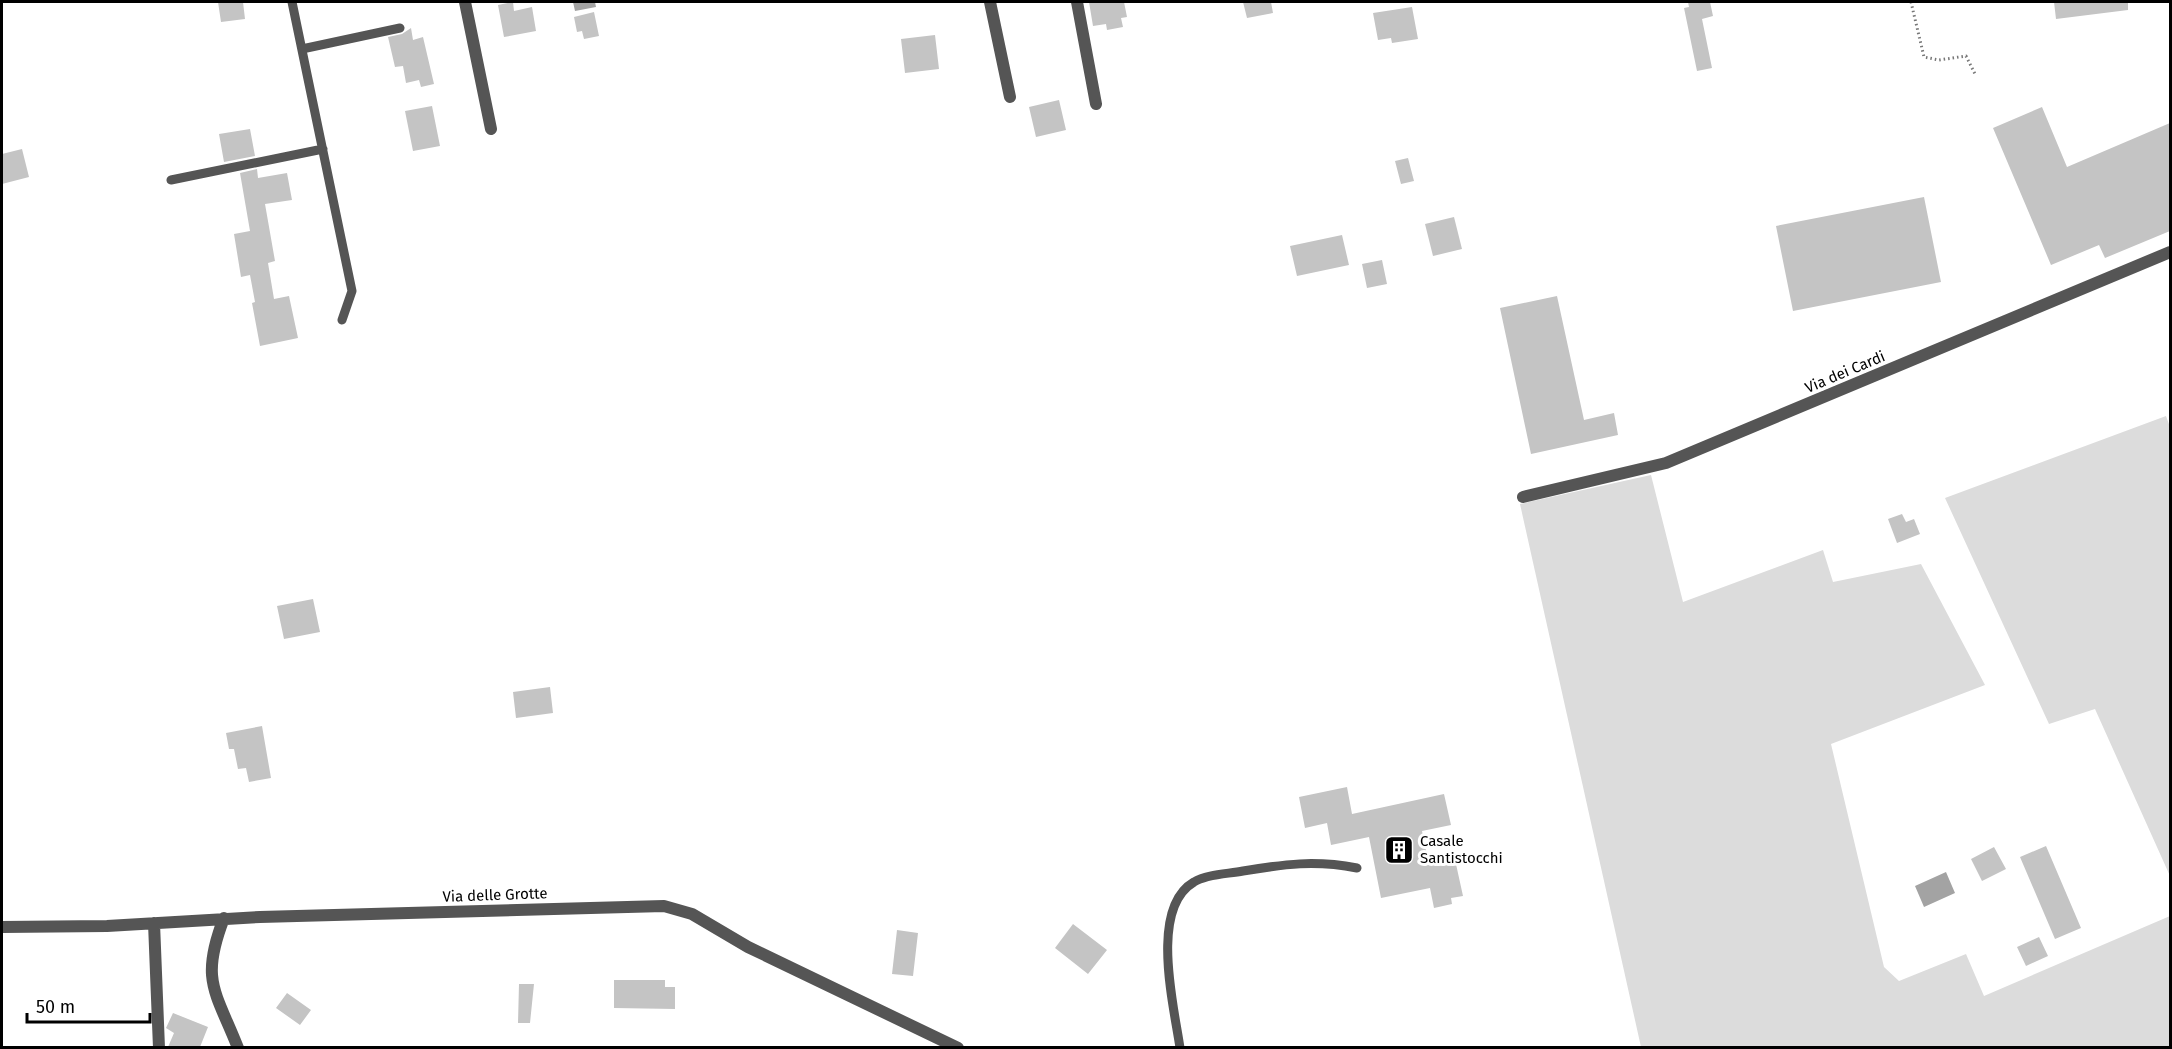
<svg xmlns="http://www.w3.org/2000/svg" width="2172" height="1049" viewBox="0 0 2172 1049" font-family="'Fira Sans',sans-serif">
	<rect width="100%" height="100%" fill="#fff"/>
	<!-- green -->
	<path fill="#dcdcdc" d="M 2166,416 L 2170,427 L 2170,876 L 2095,709 L 2049,724 L 1945,498 Z
		M 1651,475 L 1683,602 L 1823,550 L 1833,582 L 1921,564 L 1985,685 L 1831,744 L 1884,967 L 1899,981 L 1966,954 L 1984,996 L 2170,916 L 2170,1047 L 1641,1047 L 1520,504 Z"/>
	<!-- water -->
	<path fill="#a3a3a3" d="M 573,2 L 595,2 L 596,7 L 575,11 Z
		M 1946,872 L 1955,893 L 1924,907 L 1915,886 Z"/>
	<!-- building -->
	<path fill="#c4c4c4" d="M 218,2 L 243,2 L 245,19 L 221,22 Z
		M 513,2 L 514,11 L 532,7 L 536,31 L 504,37 L 498,5 Z
		M 1089,2 L 1124,2 L 1127,17 L 1121,18 L 1123,27 L 1107,30 L 1106,24 L 1093,26 Z
		M 1243,2 L 1271,2 L 1273,13 L 1247,18 Z
		M 1688,2 L 1710,2 L 1713,16 L 1702,19 L 1712,68 L 1697,71 L 1684,8 L 1689,7 Z
		M 2054,2 L 2128,2 L 2128,10 L 2056,19 Z
		M 1412,7 L 1418,39 L 1392,43 L 1391,38 L 1378,40 L 1373,13 Z
		M 594,12 L 599,36 L 584,39 L 582,31 L 577,32 L 574,17 Z
		M 411,28 L 413,40 L 423,37 L 434,84 L 421,87 L 419,80 L 406,83 L 403,66 L 395,67 L 388,37 L 402,34 Z
		M 935,35 L 939,69 L 905,73 L 901,39 Z
		M 1059,100 L 1066,130 L 1036,137 L 1029,107 Z
		M 432,106 L 440,146 L 413,151 L 405,111 Z
		M 2042,107 L 2067,167 L 2170,123 L 2170,231 L 2105,258 L 2099,245 L 2051,265 L 1993,128 Z
		M 250,129 L 255,156 L 224,162 L 219,134 Z
		M 22,149 L 29,177 L 2,184 L 2,154 Z
		M 1408,158 L 1414,181 L 1401,184 L 1395,161 Z
		M 257,169 L 258,178 L 287,173 L 292,200 L 265,204 L 275,261 L 268,263 L 274,299 L 289,296 L 298,338 L 260,346 L 252,303 L 255,302 L 250,275 L 241,277 L 234,234 L 250,231 L 240,173 Z
		M 1924,197 L 1941,282 L 1793,311 L 1776,226 Z
		M 1454,217 L 1462,249 L 1433,256 L 1425,224 Z
		M 1342,235 L 1349,265 L 1297,276 L 1290,246 Z
		M 1382,260 L 1387,284 L 1367,288 L 1362,264 Z
		M 1557,296 L 1584,420 L 1614,413 L 1618,435 L 1531,454 L 1500,308 Z
		M 1902,514 L 1906,522 L 1914,519 L 1920,534 L 1897,543 L 1888,519 Z
		M 313,599 L 320,632 L 284,639 L 277,606 Z
		M 550,687 L 553,713 L 516,718 L 513,692 Z
		M 262,726 L 271,778 L 249,782 L 246,768 L 238,769 L 234,749 L 229,749 L 226,733 Z
		M 1347,787 L 1352,814 L 1444,794 L 1451,825 L 1422,831 L 1428,860 L 1454,855 L 1463,896 L 1451,898 L 1452,904 L 1434,908 L 1430,888 L 1381,898 L 1369,837 L 1331,845 L 1327,823 L 1305,828 L 1299,797 Z
		M 2046,846 L 2081,928 L 2055,939 L 2020,857 Z
		M 1994,847 L 2006,869 L 1982,881 L 1971,859 Z
		M 1073,924 L 1107,950 L 1088,974 L 1055,948 Z
		M 897,930 L 918,933 L 913,976 L 892,974 Z
		M 2039,937 L 2048,956 L 2026,966 L 2017,947 Z
		M 614,980 L 665,980 L 665,987 L 675,987 L 675,1009 L 614,1008 Z
		M 519,984 L 534,984 L 530,1023 L 518,1023 Z
		M 287,993 L 311,1010 L 300,1025 L 276,1008 Z
		M 173,1013 L 208,1027 L 200,1047 L 168,1047 L 174,1033 L 166,1028 Z"/>
	<g fill="none" stroke-linecap="round" stroke-linejoin="round">
		<!-- path -->
		<path stroke="#777" stroke-width="3" stroke-dasharray="1.5 3" stroke-linecap="butt" d="M 1911,2 L 1924,57 L 1939,60 L 1966,56 L 1976,76"/>
		<!-- service -->
		<path stroke="#555" stroke-width="9" d="M 292,2 L 352,291 L 342,320
			M 302,49 L 400,28
			M 171,180 L 323,149
			M 1180,1048 C 1174,1006 1149,908 1194,882 C 1207,874 1228,874 1243,871 C 1285,864 1315,860 1357,868"/>
		<!-- minor -->
		<path stroke="#555" stroke-width="12" d="M 465,2 L 491,129
			M 990,2 L 1010,97
			M 1077,2 L 1096,104
			M 1523,497 L 1666,463 L 2170,252
			M 224,918 C 200,980 215,990 238,1048
			M 154,923 L 159,1048
			M 2,927 L 107,926 L 260,917 L 664,906 L 692,914 L 748,947 L 958,1048"/>
	</g>
	<!-- icons -->
	<defs>
		<g id="building-square" transform="scale(1.5)"><rect x="-9" y="-9" width="18" height="18" rx="4" fill="#000" stroke="#fff"/><path d="M-4-6H4V6H1V3H-1V6H-4ZM-2.5-4.3h1.7v1.8h-1.7ZM.8-4.3h1.7v1.8H.8ZM-2.5-1h1.7V.8h-1.7ZM.8-1h1.7V.8H.8Z" fill="#fff"/></g>
	</defs>
	<g fill-rule="evenodd">
		<use href="#building-square" x="1399" y="850"/>
	</g>
	<g text-anchor="middle" dominant-baseline="central" stroke-width="6" stroke-linejoin="round" paint-order="stroke">
		<!-- street labels -->
		<g font-size="15" fill="#000" stroke="#fff">
			<text transform="translate(1845 372) rotate(-23)">Via dei Cardi</text>
			<text transform="translate(495 895) rotate(-2)">Via delle Grotte</text>
		</g>
		<!-- poi labels -->
		<g font-size="15" fill="#000" stroke="#fff" text-anchor="start">
			<text x="1420" y="841">Casale<tspan x="1420" dy="17">Santistocchi</tspan></text>
		</g>
	</g>
	<!-- border -->
	<rect width="2172" height="1049" fill="none" stroke="#000000" stroke-width="6"/>
	<!-- scale -->
	<path d="M27 1013v9h123v-9" fill="none" stroke="#000000" stroke-width="3"/>
	<text x="36" y="1013" font-size="18" fill="#000000" stroke="#ffffff" stroke-width="4.5" paint-order="stroke">50 m</text>
</svg>
